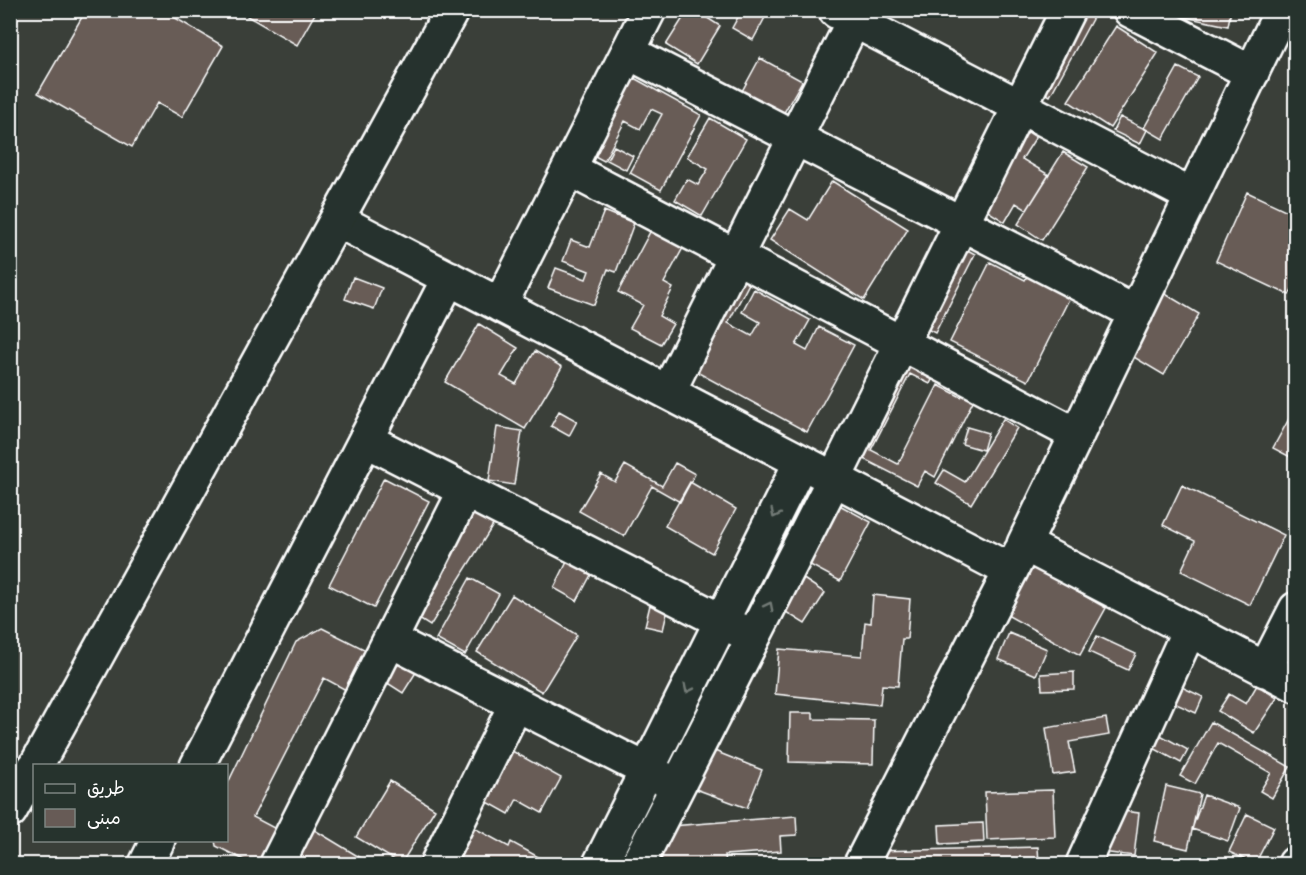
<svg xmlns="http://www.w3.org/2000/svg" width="1306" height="875" viewBox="0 0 1306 875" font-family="Mali,'Playpen Sans Arabic',sans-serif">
	<rect width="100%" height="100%" fill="#3a3f39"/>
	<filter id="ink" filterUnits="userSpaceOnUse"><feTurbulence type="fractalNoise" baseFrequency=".0167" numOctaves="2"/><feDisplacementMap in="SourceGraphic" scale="12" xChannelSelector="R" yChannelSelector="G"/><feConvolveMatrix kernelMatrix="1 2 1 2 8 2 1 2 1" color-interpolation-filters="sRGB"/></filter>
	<g filter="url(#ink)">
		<!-- building -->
		<path fill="#675b56" stroke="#fff" stroke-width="1.5" d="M 86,10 L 162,10 L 223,46 L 182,117 L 157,103 L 132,147 L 38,93 Z
			M 250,10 L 317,10 L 297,45 L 247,16 Z
			M 688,10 L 695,10 L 720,26 L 697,64 L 666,45 Z
			M 742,10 L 769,10 L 753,40 L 732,28 Z
			M 1056,10 L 1097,10 L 1050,96 L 1018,78 Z
			M 1181,10 L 1231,10 L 1228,26 L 1180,16 Z
			M 1116,26 L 1158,53 L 1110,128 L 1068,101 Z
			M 760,58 L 802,81 L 782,116 L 741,93 Z
			M 614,67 L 701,115 L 661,190 L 630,173 L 662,114 L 651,109 L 640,129 L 625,121 L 604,161 L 572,144 Z
			M 1178,67 L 1198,77 L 1163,139 L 1144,128 Z
			M 1120,117 L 1147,130 L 1140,144 L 1113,131 Z
			M 710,118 L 746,139 L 702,216 L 675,200 L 687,179 L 698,185 L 708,169 L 687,157 Z
			M 1014,123 L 1036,137 L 1022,159 L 1049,175 L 1027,210 L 1016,203 L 1005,222 L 967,198 Z
			M 614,146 L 633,156 L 626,170 L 607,160 Z
			M 1063,152 L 1088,167 L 1042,240 L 1018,224 Z
			M 832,181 L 908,229 L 864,300 L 770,240 L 790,209 L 808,220 Z
			M 1247,192 L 1296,215 L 1296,282 L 1289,295 L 1216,261 Z
			M 604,211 L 634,223 L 616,272 L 608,269 L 594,305 L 548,288 L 556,268 L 586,279 L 589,271 L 563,261 L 571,240 L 590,247 Z
			M 658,217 L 690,235 L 664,283 L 673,288 L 659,316 L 673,324 L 661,344 L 630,328 L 643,305 L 618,292 Z
			M 951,241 L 975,254 L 935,333 L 902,316 Z
			M 724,261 L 753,276 L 728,323 L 752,336 L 760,322 L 742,312 L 754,289 L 810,320 L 796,345 L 807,351 L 819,327 L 854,345 L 807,432 L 671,358 Z
			M 990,262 L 1025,280 L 1032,266 L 1075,287 L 1028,381 L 950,342 Z
			M 353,277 L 382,288 L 374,309 L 345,299 Z
			M 1157,289 L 1199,314 L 1164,375 L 1122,350 Z
			M 479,324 L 518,348 L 501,376 L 516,384 L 535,351 L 562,367 L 525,429 L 445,382 Z
			M 885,348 L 935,373 L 930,384 L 910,374 L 871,450 L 898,464 L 938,385 L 961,397 L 963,393 L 974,399 L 935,477 L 925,471 L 917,486 L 836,445 Z
			M 1296,406 L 1296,460 L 1273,448 Z
			M 559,411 L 577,421 L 569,436 L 551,426 Z
			M 1003,419 L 1017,428 L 971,504 L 936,483 L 944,470 L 965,482 Z
			M 497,427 L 522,431 L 514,485 L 489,481 Z
			M 967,427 L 988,433 L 983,450 L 962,444 Z
			M 675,463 L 695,474 L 680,502 L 652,486 L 624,536 L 579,511 L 601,474 L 615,482 L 625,465 L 662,486 Z
			M 384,478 L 429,501 L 374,608 L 329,585 Z
			M 690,482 L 736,509 L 712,553 L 665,526 Z
			M 1182,485 L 1284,535 L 1250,605 L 1181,571 L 1195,541 L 1163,525 Z
			M 832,501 L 871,522 L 840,581 L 801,560 Z
			M 461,502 L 495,522 L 430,626 L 397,605 Z
			M 569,558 L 593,571 L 577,601 L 554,588 Z
			M 1023,561 L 1106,608 L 1080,655 L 996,609 Z
			M 799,576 L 825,593 L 805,624 L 778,607 Z
			M 470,578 L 499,594 L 465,655 L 436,639 Z
			M 512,595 L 577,635 L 542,692 L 477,652 Z
			M 873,595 L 910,599 L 907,639 L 902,639 L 898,686 L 882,685 L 880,705 L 775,694 L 779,649 L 862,656 L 865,622 L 871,623 Z
			M 650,605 L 668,609 L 663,630 L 645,626 Z
			M 322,628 L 366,650 L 346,690 L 324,678 L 253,817 L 276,829 L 258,864 L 252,864 L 216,846 L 215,840 L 226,840 L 226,787 L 296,642 Z
			M 1009,633 L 1047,649 L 1036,675 L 998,659 Z
			M 1097,636 L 1136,654 L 1128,670 L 1089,652 Z
			M 392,649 L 420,666 L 403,693 L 375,675 Z
			M 1074,672 L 1074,689 L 1042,690 L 1041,674 Z
			M 1169,681 L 1203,697 L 1196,713 L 1161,697 Z
			M 1257,685 L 1277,698 L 1254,733 L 1218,711 L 1229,694 L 1246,704 Z
			M 790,713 L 813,713 L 813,719 L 874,720 L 873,764 L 789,762 Z
			M 1106,718 L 1109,735 L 1069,742 L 1075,772 L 1053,775 L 1046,728 Z
			M 1211,722 L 1290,767 L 1272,798 L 1260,791 L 1271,773 L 1218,743 L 1195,784 L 1180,776 Z
			M 1142,725 L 1188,750 L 1181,763 L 1135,738 Z
			M 503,746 L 561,778 L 542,813 L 517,799 L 509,814 L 475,795 Z
			M 707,748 L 762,770 L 747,808 L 693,788 Z
			M 390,781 L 435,809 L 401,864 L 356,837 Z
			M 1166,786 L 1200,794 L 1188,849 L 1154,841 Z
			M 1053,790 L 1055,837 L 987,840 L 985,792 Z
			M 1204,795 L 1240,808 L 1228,841 L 1192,829 Z
			M 1098,808 L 1139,813 L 1134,856 L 1093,851 Z
			M 1247,814 L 1274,827 L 1255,864 L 1229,852 Z
			M 796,816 L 797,835 L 780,836 L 781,851 L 725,855 L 726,864 L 662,864 L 659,827 Z
			M 298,820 L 371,864 L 277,864 Z
			M 983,823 L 984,842 L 940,844 L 939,825 Z
			M 467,824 L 509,847 L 511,842 L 551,864 L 444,864 Z
			M 1038,847 L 1039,864 L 877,864 L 877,851 Z"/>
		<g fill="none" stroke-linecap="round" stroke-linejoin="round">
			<!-- minor casing -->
			<g stroke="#fff" stroke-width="38">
				<path id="minor" d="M 1130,10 L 1252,73
					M 1282,10 L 1024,544 L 1296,685
					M 836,11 L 1192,196
					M 628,52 L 1136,313
					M 569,169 L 1077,435
					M 337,220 L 1011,571
					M 500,305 L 649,10
					M 668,392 L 859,10
					M 366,440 L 741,631
					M 390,640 L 666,780
					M 1265,670 L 1296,609
					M 197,766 L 449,278
					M 146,864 L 158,840
					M 277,864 L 465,491
					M 437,864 L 516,704
					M 600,864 L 801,462
					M 638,864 L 834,479 L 1068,10
					M 861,864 L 1021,551
					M 1083,864 L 1189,630
					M 1295,864 L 1296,863"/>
			</g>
			<!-- major casing -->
			<g stroke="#fff" stroke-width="38">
				<path id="major" d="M 36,766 L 452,10
					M 10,811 L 34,768"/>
			</g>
			<!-- minor -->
			<use href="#minor" stroke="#26332d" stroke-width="33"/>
			<!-- major -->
			<use href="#major" stroke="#26332d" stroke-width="33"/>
		</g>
		<!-- one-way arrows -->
		<defs><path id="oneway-chevron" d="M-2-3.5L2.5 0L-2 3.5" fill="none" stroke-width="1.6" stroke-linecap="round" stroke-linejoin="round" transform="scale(1.5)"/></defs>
		<g stroke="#727a76">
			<use href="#oneway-chevron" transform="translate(775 514) rotate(117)"/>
			<use href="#oneway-chevron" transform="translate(769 606) rotate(-63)"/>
			<use href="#oneway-chevron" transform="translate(688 689) rotate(116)"/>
		</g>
	</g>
	<!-- margin -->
	<rect width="1306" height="875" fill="none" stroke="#26332d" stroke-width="36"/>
	<rect x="18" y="18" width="1270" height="839" fill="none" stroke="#fff" stroke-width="2" filter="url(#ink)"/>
	<!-- legend -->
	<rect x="33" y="764" width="195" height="78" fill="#26332d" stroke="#7d8581" stroke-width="1.5"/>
	<rect x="45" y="784" width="30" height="9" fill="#26332d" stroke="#7d8581" stroke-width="1.5"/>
	<text x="87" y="794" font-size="18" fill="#ffffff">طريق</text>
	<rect x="45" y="809" width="30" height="18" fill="#675b56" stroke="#7d8581" stroke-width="1.5"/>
	<text x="87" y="824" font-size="18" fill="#ffffff">مبنى</text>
</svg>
